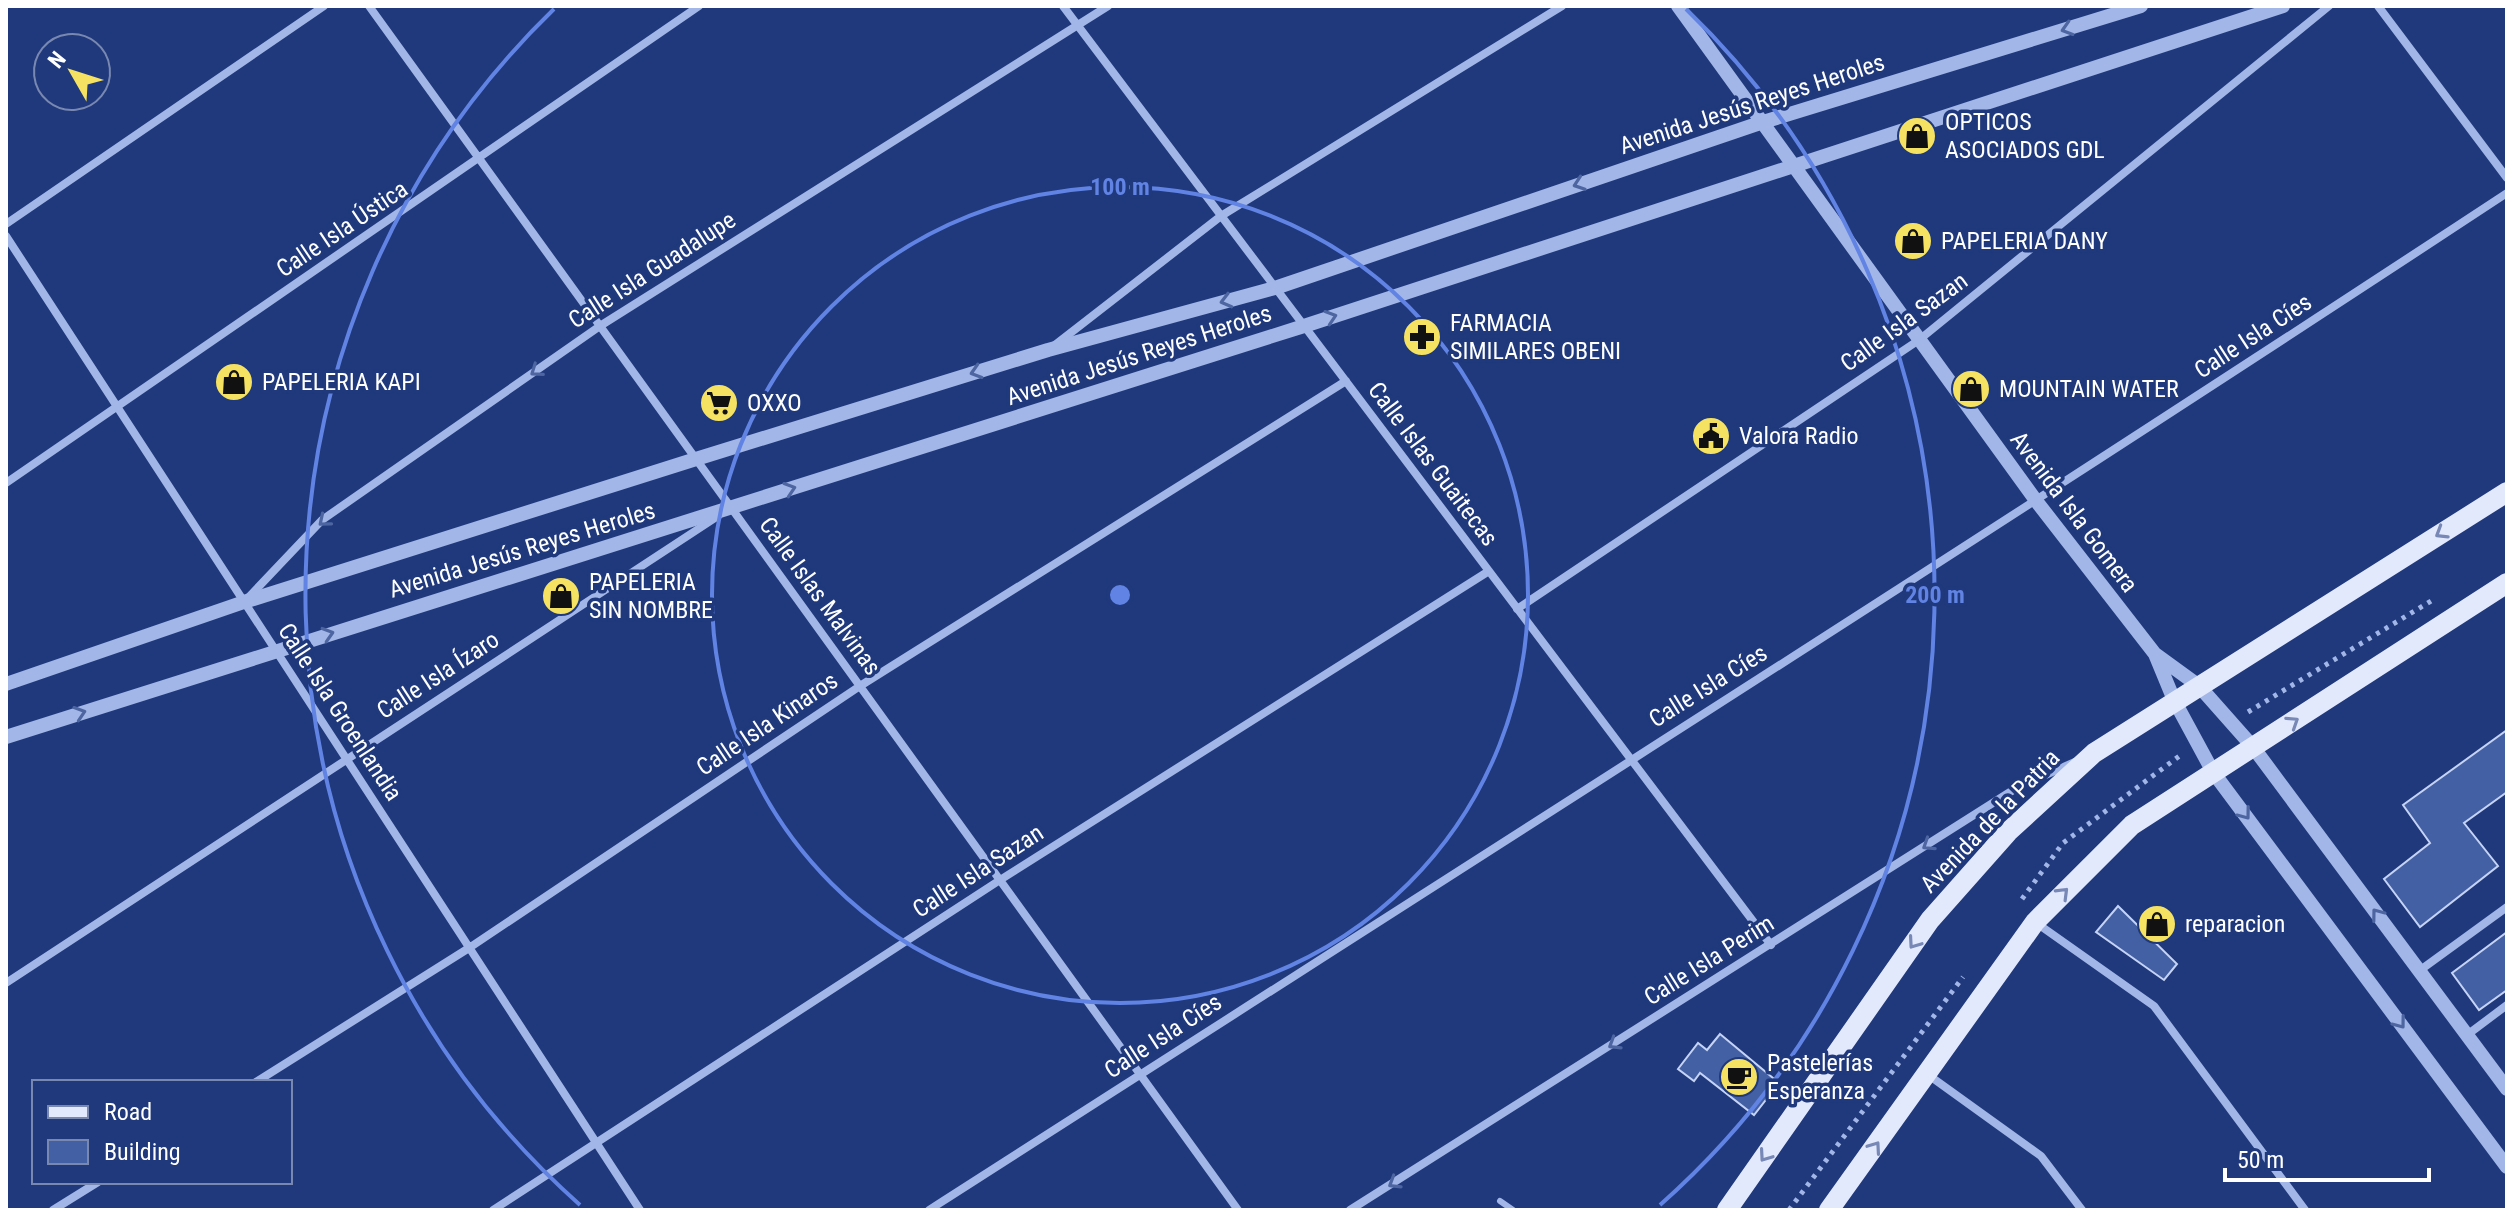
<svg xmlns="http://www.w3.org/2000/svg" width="2513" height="1216" viewBox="0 0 2513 1216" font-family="'Roboto Condensed',sans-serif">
	<rect width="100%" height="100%" fill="#1f397c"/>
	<!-- building -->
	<path fill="#4460a4" stroke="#c5d3f5" stroke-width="2" d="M 2507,730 L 2507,792 L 2464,823 L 2498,866 L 2420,927 L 2384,879 L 2430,843 L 2403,805 Z
		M 2118,906 L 2177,964 L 2164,980 L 2096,932 Z
		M 2507,932 L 2507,990 L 2479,1010 L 2452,973 Z
		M 1720,1034 L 1779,1083 L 1754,1115 L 1700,1073 L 1694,1081 L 1678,1069 L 1698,1043 L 1707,1050 Z"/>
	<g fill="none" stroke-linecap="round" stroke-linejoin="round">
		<!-- path -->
		<path stroke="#a2b6e7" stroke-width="5" stroke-dasharray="4 6" stroke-linecap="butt" d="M 2248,712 L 2431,601
			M 2022,899 L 2063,843 L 2182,754
			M 1789,1210 L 1963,977"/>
		<!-- service -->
		<path stroke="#a2b6e7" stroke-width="6" d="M 1500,1201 L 1513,1210"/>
		<!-- minor -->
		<path stroke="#a2b6e7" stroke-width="8" d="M 369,6 L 1238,1210
			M 1063,6 L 1771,945
			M 2378,6 L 2507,178
			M 6,224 L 324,6
			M 6,236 L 640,1210
			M 1055,345 L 1221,216 L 1562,6
			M 6,483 L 699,6
			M 248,598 L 322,520 L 600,326 L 1108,6
			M 1517,609 L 1919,340 L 2329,6
			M 2035,922 L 2154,1006 L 2305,1210
			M 2419,971 L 2507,907
			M 6,983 L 718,516
			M 2467,1035 L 2507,1005
			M 1927,1074 L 2041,1156 L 2082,1210
			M 256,1082 L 469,948 L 860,686 L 1346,381
			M 53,1210 L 98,1182
			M 493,1210 L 1000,880 L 1489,571
			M 929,1210 C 1456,872 1984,537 2507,193
			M 1350,1210 L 2018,787 L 2075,762"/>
		<!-- tertiary -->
		<path stroke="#a2b6e7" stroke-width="14" d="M 1678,6 L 2037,502 L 2155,654 L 2174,700 L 2213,772 L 2507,1167
			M 2155,654 L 2199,686 L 2253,747 L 2507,1089
			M 6,684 L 244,602 L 696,459 L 1048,350 L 1275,288 L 1760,123 L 2141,6
			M 6,737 L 1304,326 L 2283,6"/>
		<!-- primary -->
		<path stroke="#e3e9fd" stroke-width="20" d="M 1727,1210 L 1930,920 L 2008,832 L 2094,753 L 2507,492
			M 1829,1210 L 2035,922 L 2132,825 L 2507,583"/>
	</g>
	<!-- one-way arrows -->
	<defs><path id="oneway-chevron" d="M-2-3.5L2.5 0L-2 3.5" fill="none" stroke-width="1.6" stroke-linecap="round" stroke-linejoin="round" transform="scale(2)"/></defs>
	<g stroke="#4d65a1">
		<use href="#oneway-chevron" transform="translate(2067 29) rotate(163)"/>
		<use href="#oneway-chevron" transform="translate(1579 184) rotate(161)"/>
		<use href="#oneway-chevron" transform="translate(1226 301) rotate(165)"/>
		<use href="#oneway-chevron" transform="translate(1331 317) rotate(-18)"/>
		<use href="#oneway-chevron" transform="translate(536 371) rotate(145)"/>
		<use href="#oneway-chevron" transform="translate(976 372) rotate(163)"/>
		<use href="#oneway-chevron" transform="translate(790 489) rotate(-18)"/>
		<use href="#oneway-chevron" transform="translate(324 521) rotate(140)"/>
		<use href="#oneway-chevron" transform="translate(328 634) rotate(-17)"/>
		<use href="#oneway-chevron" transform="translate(80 713) rotate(-18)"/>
		<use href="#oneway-chevron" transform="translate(2245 814) rotate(53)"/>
		<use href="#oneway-chevron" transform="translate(1928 845) rotate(147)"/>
		<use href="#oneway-chevron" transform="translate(2377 914) rotate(-127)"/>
		<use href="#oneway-chevron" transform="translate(2400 1023) rotate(53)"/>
		<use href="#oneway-chevron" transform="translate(1614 1044) rotate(148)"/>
		<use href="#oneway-chevron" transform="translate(1394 1183) rotate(148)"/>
	</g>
	<g stroke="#7788b6">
		<use href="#oneway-chevron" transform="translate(2441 533) rotate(148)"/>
		<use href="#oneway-chevron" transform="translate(2293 722) rotate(-33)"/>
		<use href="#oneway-chevron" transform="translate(2063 893) rotate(-45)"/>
		<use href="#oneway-chevron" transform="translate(1914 943) rotate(125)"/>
		<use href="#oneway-chevron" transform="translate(1875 1147) rotate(-55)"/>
		<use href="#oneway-chevron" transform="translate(1765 1156) rotate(125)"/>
	</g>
	<!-- distance rings -->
	<g fill="none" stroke="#6183e4" stroke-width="4">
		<circle cx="1120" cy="595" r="408"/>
		<path d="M580 1205A815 815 0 0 1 554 9M1686 9A815 815 0 0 1 1660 1205"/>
	</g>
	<!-- icons -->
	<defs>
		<g id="shop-disc" transform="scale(2)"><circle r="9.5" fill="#f5e162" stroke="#1f397c"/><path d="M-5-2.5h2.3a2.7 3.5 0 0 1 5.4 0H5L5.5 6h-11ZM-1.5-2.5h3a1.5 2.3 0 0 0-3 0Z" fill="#111"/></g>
		<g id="pharmacy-disc" transform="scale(2)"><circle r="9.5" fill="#f5e162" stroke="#1f397c"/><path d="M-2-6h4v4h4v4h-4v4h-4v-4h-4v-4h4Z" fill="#111"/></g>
		<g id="supermarket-disc" transform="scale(2)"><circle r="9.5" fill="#f5e162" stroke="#1f397c"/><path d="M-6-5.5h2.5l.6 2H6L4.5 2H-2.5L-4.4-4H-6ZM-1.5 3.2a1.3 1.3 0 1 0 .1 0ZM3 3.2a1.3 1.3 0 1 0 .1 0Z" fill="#111"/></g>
		<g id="civic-disc" transform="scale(2)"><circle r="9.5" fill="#f5e162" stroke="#1f397c"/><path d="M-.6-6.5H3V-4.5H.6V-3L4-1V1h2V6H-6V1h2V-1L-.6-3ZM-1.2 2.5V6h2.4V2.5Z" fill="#111"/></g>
		<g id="cafe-disc" transform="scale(2)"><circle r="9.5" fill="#f5e162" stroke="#1f397c"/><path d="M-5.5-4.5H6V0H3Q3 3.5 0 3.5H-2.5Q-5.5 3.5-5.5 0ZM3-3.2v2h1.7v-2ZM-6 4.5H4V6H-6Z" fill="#111"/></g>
	</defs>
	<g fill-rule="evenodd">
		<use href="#shop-disc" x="1917" y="136"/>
		<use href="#shop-disc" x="1913" y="241"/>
		<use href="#pharmacy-disc" x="1422" y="337"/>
		<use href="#shop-disc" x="234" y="382"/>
		<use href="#shop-disc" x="1971" y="389"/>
		<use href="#supermarket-disc" x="719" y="403"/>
		<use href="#civic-disc" x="1711" y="436"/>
		<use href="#shop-disc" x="561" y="596"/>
		<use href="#shop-disc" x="2157" y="924"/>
		<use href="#cafe-disc" x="1739" y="1077"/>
	</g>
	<g text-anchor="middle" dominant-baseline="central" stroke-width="7" stroke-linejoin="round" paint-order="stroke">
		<!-- street labels -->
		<g font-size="24" fill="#fff" stroke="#1f397c">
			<text transform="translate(1752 104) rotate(-18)">Avenida Jesús Reyes Heroles</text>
			<text transform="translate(342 229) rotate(-34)">Calle Isla Ústica</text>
			<text transform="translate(652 270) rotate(-33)">Calle Isla Guadalupe</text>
			<text transform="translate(1904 322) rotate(-36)">Calle Isla Sazan</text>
			<text transform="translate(2253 336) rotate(-33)">Calle Isla Cíes</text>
			<text transform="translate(1139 355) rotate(-18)">Avenida Jesús Reyes Heroles</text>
			<text transform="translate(1433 464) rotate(53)">Calle Islas Guaitecas</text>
			<text transform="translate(2074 512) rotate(53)">Avenida Isla Gomera</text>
			<text transform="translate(522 550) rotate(-17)">Avenida Jesús Reyes Heroles</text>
			<text transform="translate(820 596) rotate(54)">Calle Islas Malvinas</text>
			<text transform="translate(438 675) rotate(-33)">Calle Isla Ízaro</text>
			<text transform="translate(1708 686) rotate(-32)">Calle Isla Cíes</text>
			<text transform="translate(340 712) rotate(57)">Calle Isla Groenlandia</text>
			<text transform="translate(767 724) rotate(-34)">Calle Isla Kinaros</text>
			<text transform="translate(1990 821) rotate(-46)">Avenida de la Patria</text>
			<text transform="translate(978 871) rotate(-33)">Calle Isla Sazan</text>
			<text transform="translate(1709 960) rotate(-32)">Calle Isla Perim</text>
			<text transform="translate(1163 1036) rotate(-33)">Calle Isla Cíes</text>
		</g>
		<!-- poi labels -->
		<g font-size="24" fill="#fff" stroke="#1f397c" text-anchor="start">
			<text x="1945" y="122">OPTICOS<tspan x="1945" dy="28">ASOCIADOS GDL</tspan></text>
			<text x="1941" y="241">PAPELERIA DANY</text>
			<text x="1450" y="323">FARMACIA<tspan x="1450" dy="28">SIMILARES OBENI</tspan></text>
			<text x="262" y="382">PAPELERIA KAPI</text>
			<text x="1999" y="389">MOUNTAIN WATER</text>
			<text x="747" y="403">OXXO</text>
			<text x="1739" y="436">Valora Radio</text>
			<text x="589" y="582">PAPELERIA<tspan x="589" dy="28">SIN NOMBRE</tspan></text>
			<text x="2185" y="924">reparacion</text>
			<text x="1767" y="1063">Pastelerías<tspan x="1767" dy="28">Esperanza</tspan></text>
		</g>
	</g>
	<circle cx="1120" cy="595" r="12" fill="#6183e4" stroke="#1f397c" stroke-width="4"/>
	<g font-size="24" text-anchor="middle" font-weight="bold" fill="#6183e4" stroke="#1f397c" stroke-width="7" stroke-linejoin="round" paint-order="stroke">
		<text x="1120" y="195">100 m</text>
		<text x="1935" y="603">200 m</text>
	</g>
	<!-- border -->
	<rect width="2513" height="1216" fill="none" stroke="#ffffff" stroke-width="16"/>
	<!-- legend -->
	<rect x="32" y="1080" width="260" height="104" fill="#1f397c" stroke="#7988b0" stroke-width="2"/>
	<rect x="48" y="1106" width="40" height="12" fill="#e3e9fd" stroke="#7988b0" stroke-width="2"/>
	<text x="104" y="1120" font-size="24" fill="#ffffff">Road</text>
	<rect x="48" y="1140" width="40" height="24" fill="#4460a4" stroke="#7988b0" stroke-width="2"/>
	<text x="104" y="1160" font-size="24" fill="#ffffff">Building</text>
	<!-- north arrow -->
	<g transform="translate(72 72) rotate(309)"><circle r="38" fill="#1f397c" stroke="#7988b0" stroke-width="2"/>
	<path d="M0-6L14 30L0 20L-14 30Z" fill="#f5e162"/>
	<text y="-12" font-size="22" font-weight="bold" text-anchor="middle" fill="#ffffff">N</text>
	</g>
	<!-- scale -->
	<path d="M2225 1168v12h204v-12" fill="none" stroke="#ffffff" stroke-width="4"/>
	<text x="2237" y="1168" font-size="24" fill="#ffffff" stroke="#1f397c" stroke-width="6" paint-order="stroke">50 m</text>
</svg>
